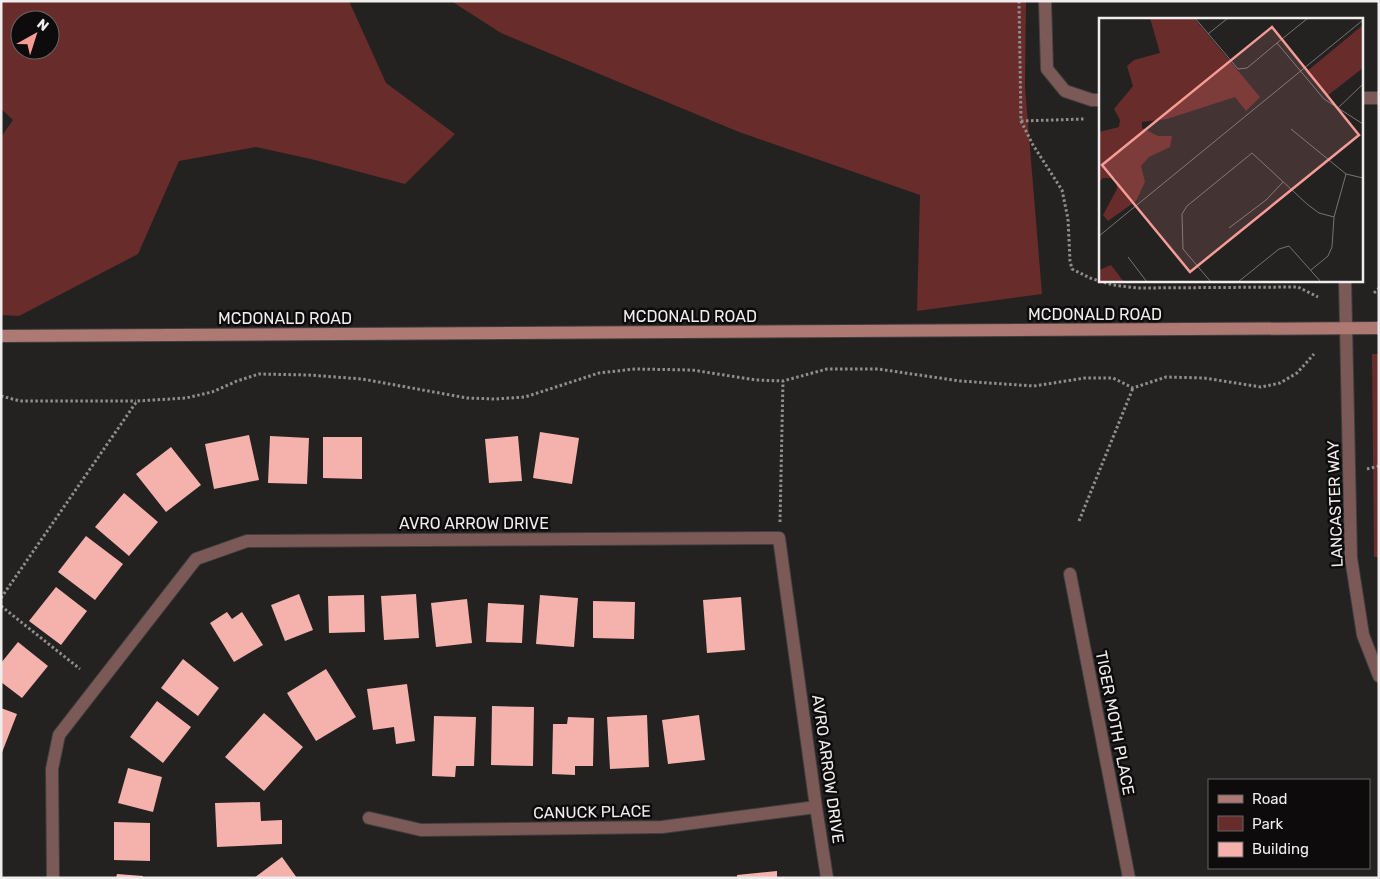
<svg xmlns="http://www.w3.org/2000/svg" width="1380" height="879" viewBox="0 0 1380 879" font-family="Rubik,sans-serif">
	<rect width="100%" height="100%" fill="#242121"/>
	<!-- green -->
	<path fill="#682c2a" fill-rule="evenodd" d="M 1,1 L 349,1 L 386,83 L 455,134 L 405,184 L 311,159 L 256,147 L 179,161 L 138,254 L 19,316 L 1,315 L 1,137 L 13,120 L 1,109 ZM 20,20 L 50,20 L 50,50 L 20,50 Z
		M 451,1 L 1026,1 L 1025,87 L 1042,294 L 917,311 L 920,195 L 739,132 L 501,33 Z
		M 1372,354 L 1379,354 L 1379,557 L 1374,557 Z"/>
	<!-- building -->
	<path fill="#f5b1ac" d="M 540,432 L 579,438 L 572,484 L 533,478 Z
		M 249,435 L 259,480 L 214,489 L 205,444 Z
		M 270,436 L 309,438 L 307,484 L 268,483 Z
		M 518,436 L 522,481 L 489,483 L 485,439 Z
		M 323,437 L 362,437 L 362,479 L 323,478 Z
		M 171,447 L 201,485 L 166,512 L 136,474 Z
		M 124,493 L 158,522 L 129,556 L 95,527 Z
		M 86,536 L 123,564 L 95,600 L 58,572 Z
		M 56,587 L 87,611 L 61,645 L 29,621 Z
		M 299,594 L 313,630 L 285,641 L 271,605 Z
		M 416,594 L 419,638 L 384,640 L 381,596 Z
		M 364,595 L 365,632 L 329,633 L 328,596 Z
		M 540,595 L 578,598 L 574,647 L 536,644 Z
		M 741,597 L 745,650 L 707,653 L 703,600 Z
		M 467,599 L 472,643 L 436,647 L 431,603 Z
		M 593,601 L 635,602 L 634,639 L 593,638 Z
		M 488,603 L 524,605 L 522,643 L 486,642 Z
		M 227,612 L 232,619 L 242,612 L 263,645 L 234,662 L 210,623 Z
		M 18,642 L 48,666 L 22,698 L 1,682 L 1,663 Z
		M 183,659 L 219,688 L 198,716 L 161,688 Z
		M 326,669 L 356,717 L 316,741 L 287,693 Z
		M 407,684 L 415,741 L 396,744 L 394,727 L 373,730 L 367,689 Z
		M 157,701 L 191,727 L 163,763 L 130,737 Z
		M 492,706 L 534,707 L 533,766 L 491,765 Z
		M 1,708 L 17,714 L 1,755 Z
		M 264,713 L 303,747 L 264,791 L 225,757 Z
		M 647,715 L 649,767 L 610,769 L 607,717 Z
		M 699,715 L 705,760 L 668,764 L 662,720 Z
		M 434,716 L 476,717 L 474,766 L 456,766 L 455,777 L 432,776 Z
		M 568,717 L 594,718 L 593,766 L 575,766 L 575,775 L 552,774 L 553,724 L 567,724 Z
		M 128,768 L 162,777 L 153,812 L 118,803 Z
		M 260,802 L 261,821 L 282,820 L 282,844 L 217,847 L 215,803 Z
		M 114,822 L 150,823 L 150,861 L 114,860 Z
		M 282,857 L 297,878 L 254,878 Z
		M 777,871 L 777,878 L 737,878 L 737,875 Z
		M 117,874 L 143,876 L 143,878 L 116,878 Z"/>
	<g fill="none" stroke-linecap="round" stroke-linejoin="round">
		<!-- street casing -->
		<g stroke="#403e3e" stroke-width="14">
			<path id="street" d="M 1045,1 L 1047,69 L 1065,91 L 1092,100 L 1100,100
				M 1361,98 L 1379,98
				M 1345,280 L 1351,558 L 1363,635 L 1379,676
				M 1070,574 L 1129,878
				M 369,818 L 421,830 L 662,827 L 816,807
				M 53,878 L 52,769 L 59,735 L 196,559 L 247,541 L 779,538 L 816,807 L 827,878"/>
		</g>
		<!-- secondary casing -->
		<g stroke="#403e3e" stroke-width="14">
			<path id="secondary" d="M 1,336 L 1379,328"/>
		</g>
		<!-- path -->
		<path stroke="#8f8d8d" stroke-width="3" stroke-dasharray="2.5 2.5" stroke-linecap="butt" d="M 1019,1 L 1021,121 L 1033,145 L 1062,190 L 1068,219 L 1070,261 L 1072,269 L 1090,278 L 1113,285 L 1137,288 L 1298,287 L 1318,297
			M 1021,121 L 1084,119
			M 1374,293 L 1379,288
			M 1,396 L 20,401 L 136,401
			M 1367,469 L 1379,466
			M 1079,521 L 1133,388
			M 780,522 L 783,381
			M 1,598 L 137,401 L 186,398 L 212,392 L 237,381 L 259,374 L 309,375 L 362,379 L 467,398 L 495,399 L 525,397 L 599,373 L 635,369 L 692,370 L 756,380 L 783,381 L 827,369 L 878,369 L 960,381 L 1034,386 L 1085,378 L 1113,378 L 1133,388 L 1166,377 L 1204,378 L 1261,387 L 1280,383 L 1297,373 L 1314,354
			M 1,606 L 80,669"/>
		<!-- street -->
		<use href="#street" stroke="#7b5956" stroke-width="12"/>
		<!-- secondary -->
		<use href="#secondary" stroke="#ae7873" stroke-width="12"/>
	</g>
	<g text-anchor="middle" dominant-baseline="central" stroke-width="5" stroke-linejoin="round" paint-order="stroke">
		<!-- street labels -->
		<g font-size="16" fill="#efeded" stroke="#0d0b0b">
			<text x="1095" y="314">MCDONALD ROAD</text>
			<text x="690" y="316">MCDONALD ROAD</text>
			<text x="285" y="318">MCDONALD ROAD</text>
			<text transform="translate(1335 504) rotate(-92)">LANCASTER WAY</text>
			<text x="474" y="523">AVRO ARROW DRIVE</text>
			<text transform="translate(1115 723) rotate(79)">TIGER MOTH PLACE</text>
			<text transform="translate(828 769) rotate(82)">AVRO ARROW DRIVE</text>
			<text transform="translate(592 812) rotate(-1)">CANUCK PLACE</text>
		</g>
	</g>
	<!-- overview -->
	<g transform="translate(1099 18)">
		<rect width="264" height="264" fill="#242121"/>
		<path d="M 51,0 L 95,0 L 161,79 L 147,93 L 136,79 L 68,101 L 43,104 L 43,110 L 59,118 L 73,118 L 71,129 L 50,139 L 42,148 L 46,164 L 37,183 L 9,203 L 4,197 L 18,171 L 17,160 L 4,160 L 0,164 L 0,114 L 20,109 L 21,102 L 15,91 L 34,68 L 28,48 L 35,42 L 61,35 ZM 264,7 L 264,50 L 228,78 L 207,54 ZM 12,247 L 25,264 L 0,264 L 0,252 Z" fill="#682c2a"/>
		<path fill="none" stroke="#757373" stroke-width="1" d="M 96,0 L 139,51 L 148,50 L 178,25 L 225,81 L 264,106M 109,16 L 129,0M 178,25 L 209,0M 238,91 L 264,66M 192,111 L 247,156 L 264,160M 130,210 L 167,182 L 184,164M 0,218 L 264,2M 29,239 L 48,264M 212,252 L 229,238 L 233,229 L 235,199 L 247,156M 112,264 L 84,231 L 83,196 L 88,188 L 153,135 L 208,186 L 220,195 L 235,199M 139,264 L 180,231 L 190,228 L 222,264"/>
		<path fill="#f59c96" fill-opacity="0.15" stroke="#f59c96" stroke-width="2.5" d="M 173,9 L 260,117 L 91,254 L 3,147 Z"/>
		<rect width="264" height="264" fill="none" stroke="#efeded" stroke-width="2.5"/>
	</g>
	<!-- border -->
	<rect width="1380" height="879" fill="none" stroke="#efeded" stroke-width="5"/>
	<!-- legend -->
	<rect x="1208" y="779" width="162" height="90" fill="#0d0b0b" stroke="#676565"/>
	<rect x="1218" y="795" width="25" height="8" fill="#ae7873" stroke="#676565"/>
	<text x="1252" y="804" font-size="15" fill="#efeded">Road</text>
	<rect x="1218" y="816" width="25" height="15" fill="#682c2a" stroke="#676565"/>
	<text x="1252" y="829" font-size="15" fill="#efeded">Park</text>
	<rect x="1218" y="842" width="25" height="15" fill="#f5b1ac" stroke="#676565"/>
	<text x="1252" y="854" font-size="15" fill="#efeded">Building</text>
	<!-- north arrow -->
	<g transform="translate(35 35) rotate(39)"><circle r="24" fill="#0d0b0b" stroke="#676565"/>
	<path d="M0-4L9 19L0 12L-9 19Z" fill="#f59c96"/>
	<text y="-8" font-size="14" font-weight="bold" text-anchor="middle" fill="#efeded">N</text>
	</g>
</svg>
